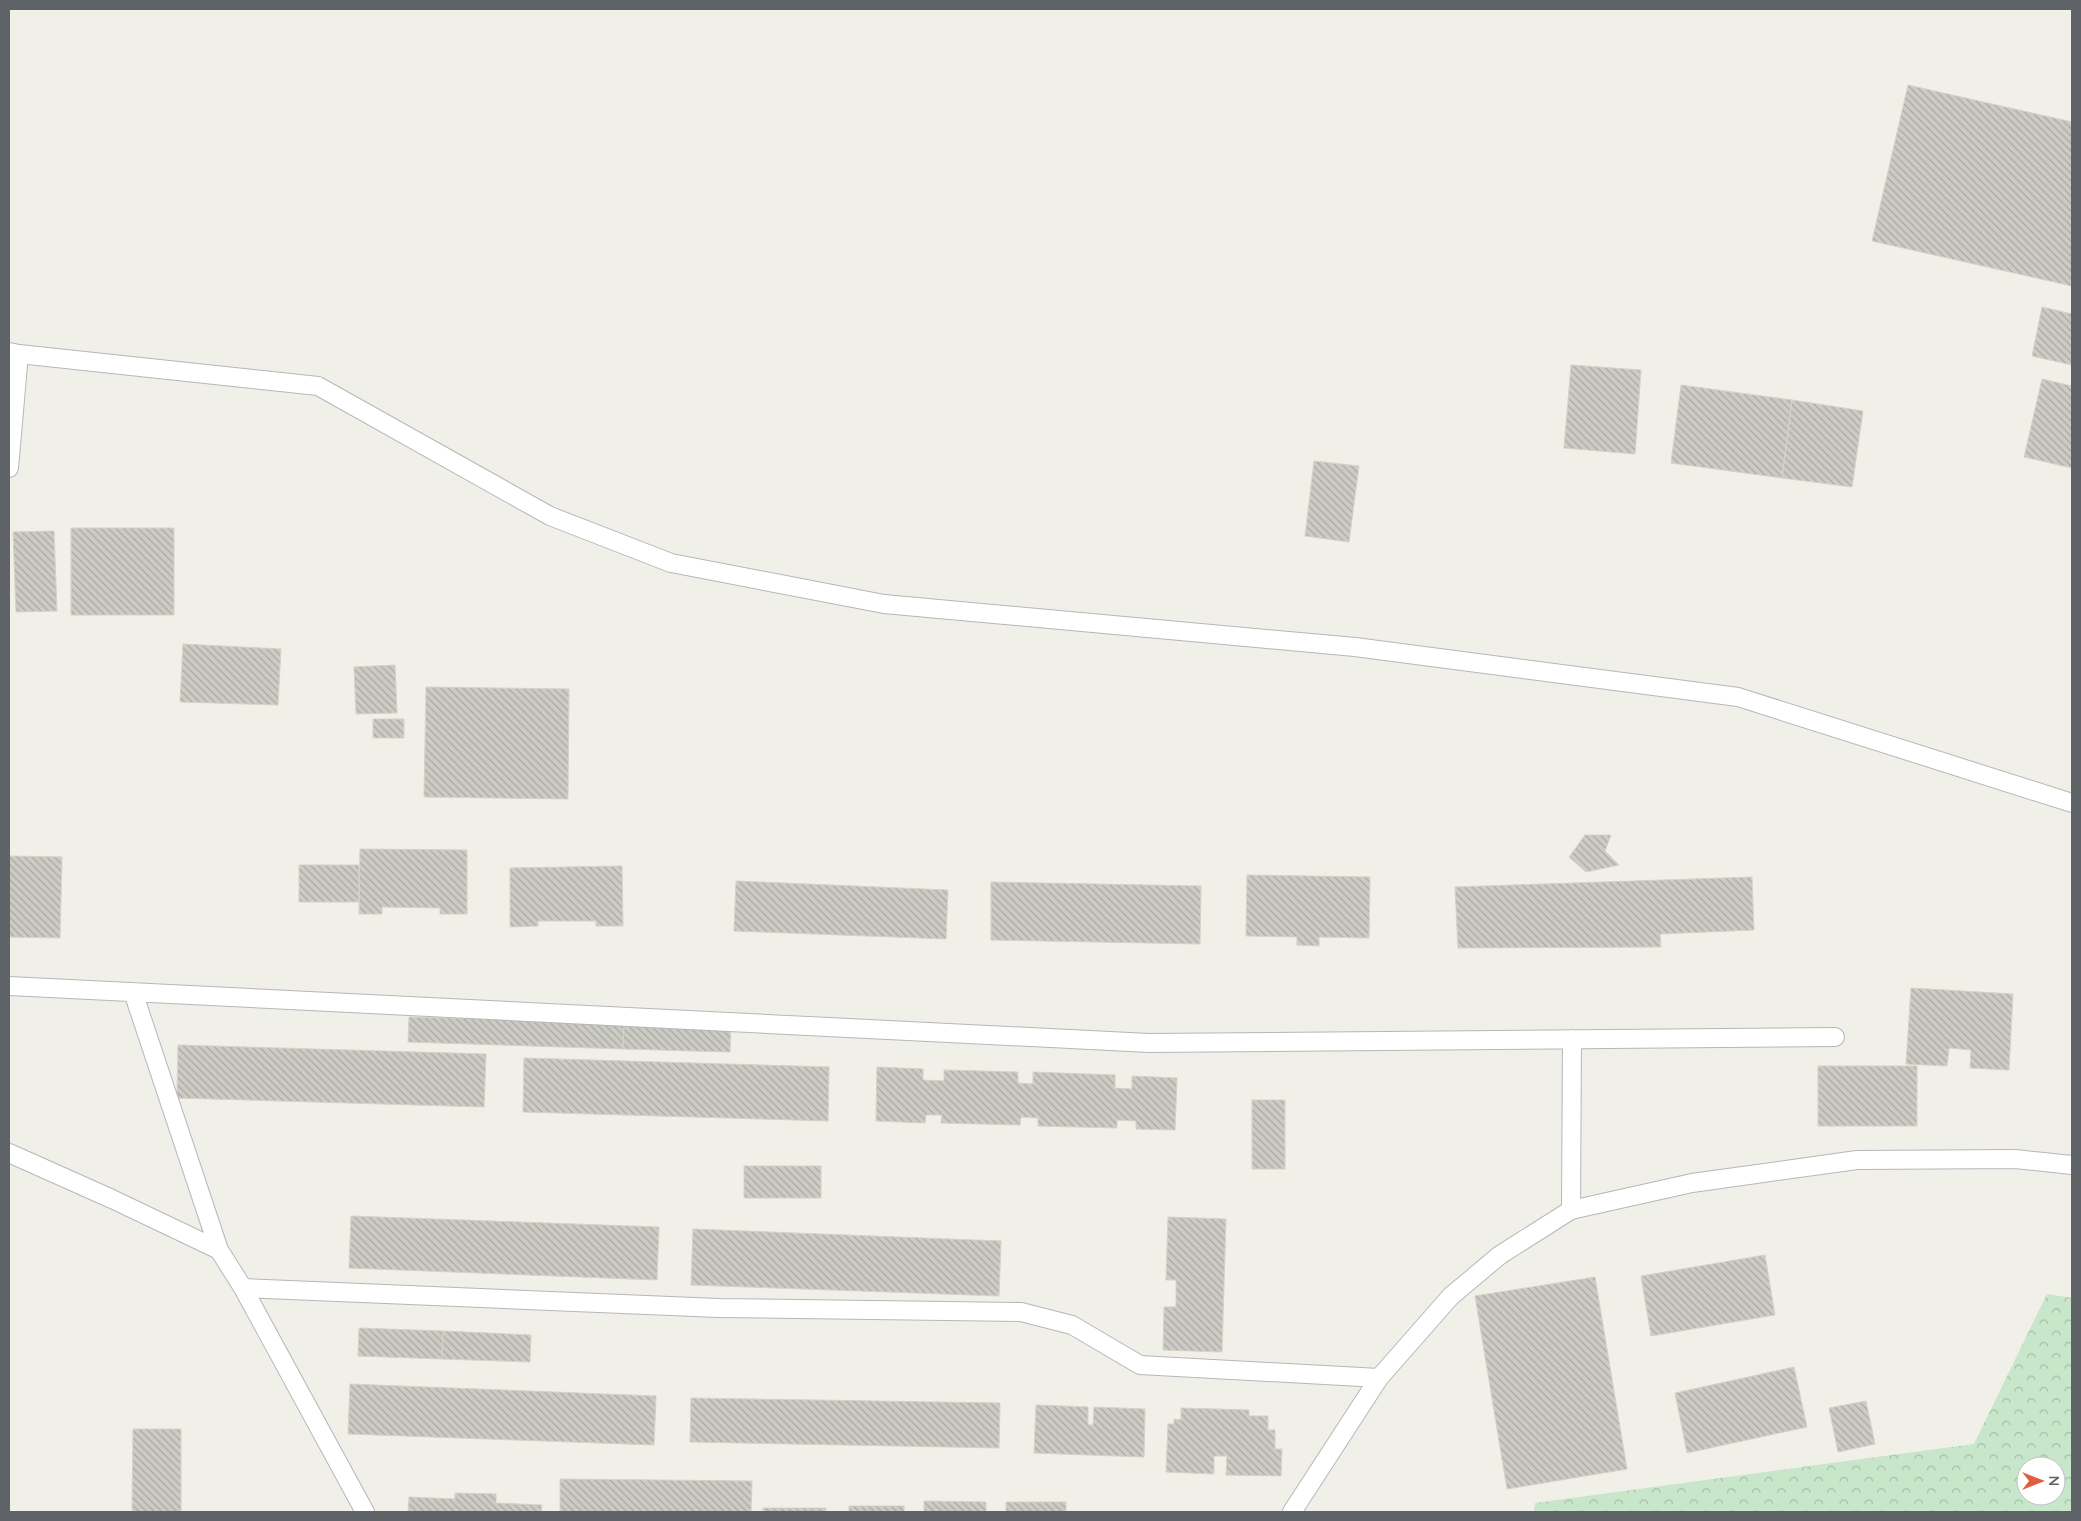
<svg xmlns="http://www.w3.org/2000/svg" width="2081" height="1521" viewBox="0 0 2081 1521" font-family="Quicksand,sans-serif">
	<defs>
		<pattern id="forest-crowns" width="20" height="18" patternUnits="userSpaceOnUse" patternTransform="scale(1.25)"><rect width="20" height="18" fill="#c7e6ca"/><path d="M2 6a3 3 0 1 1 6 0M12 15a3 3 0 1 1 6 0" fill="none" stroke="#a5bea8"/></pattern>
		<pattern id="building-back-hatch" width="6" height="6" patternUnits="userSpaceOnUse" patternTransform="scale(1.25)"><rect width="6" height="6" fill="#cccbc4"/><path d="M-1 5l2 2M0 0l6 6M5-1l2 2" fill="none" stroke="#a9a8a3"/></pattern>
	</defs>
	<rect width="100%" height="100%" fill="#f0efe8"/>
	<!-- forest -->
	<path fill="url(#forest-crowns)" fill-rule="evenodd" d="M 2047,1294 L 2072,1298 L 2072,1512 L 1534,1512 L 1535,1503 L 1974,1444 ZM 2026,1466 L 2056,1466 L 2056,1496 L 2026,1496 Z"/>
	<!-- building -->
	<path fill="url(#building-back-hatch)" stroke="#d5d2c7" d="M 1908,85 L 2072,122 L 2072,286 L 1872,241 Z
		M 2042,307 L 2072,314 L 2072,365 L 2032,356 Z
		M 1571,365 L 1641,370 L 1635,454 L 1564,448 Z
		M 2042,379 L 2072,386 L 2072,468 L 2024,457 Z
		M 1681,385 L 1792,400 L 1782,478 L 1671,463 Z
		M 1792,400 L 1863,411 L 1852,487 L 1782,478 Z
		M 1314,461 L 1359,466 L 1349,542 L 1305,536 Z
		M 71,528 L 174,528 L 174,615 L 71,615 Z
		M 54,531 L 57,611 L 16,612 L 13,532 Z
		M 183,644 L 281,649 L 278,705 L 180,702 Z
		M 395,665 L 397,713 L 356,714 L 354,667 Z
		M 426,687 L 569,689 L 568,799 L 424,797 Z
		M 373,719 L 404,719 L 404,738 L 373,738 Z
		M 1585,835 L 1611,835 L 1605,851 L 1619,865 L 1586,872 L 1569,857 Z
		M 360,849 L 467,850 L 467,914 L 440,914 L 440,908 L 382,907 L 382,914 L 359,914 Z
		M 9,856 L 62,857 L 60,938 L 9,937 Z
		M 299,865 L 359,865 L 359,902 L 299,902 Z
		M 622,866 L 623,926 L 596,926 L 596,921 L 538,921 L 538,926 L 510,927 L 510,868 Z
		M 1247,875 L 1370,877 L 1369,938 L 1319,937 L 1319,946 L 1297,945 L 1297,937 L 1246,936 Z
		M 1752,877 L 1754,930 L 1660,934 L 1661,947 L 1458,948 L 1455,887 Z
		M 736,881 L 948,890 L 946,939 L 734,931 Z
		M 991,882 L 1201,886 L 1200,944 L 991,940 Z
		M 1911,988 L 2013,994 L 2009,1070 L 1970,1068 L 1971,1050 L 1949,1048 L 1947,1066 L 1906,1064 Z
		M 409,1017 L 624,1023 L 623,1049 L 408,1042 Z
		M 624,1023 L 731,1026 L 730,1052 L 623,1049 Z
		M 178,1045 L 486,1054 L 484,1107 L 177,1098 Z
		M 524,1058 L 829,1067 L 828,1121 L 523,1112 Z
		M 1818,1066 L 1917,1066 L 1917,1126 L 1818,1126 Z
		M 877,1067 L 923,1069 L 923,1080 L 944,1081 L 944,1070 L 1018,1072 L 1018,1083 L 1033,1084 L 1033,1072 L 1115,1075 L 1115,1088 L 1132,1089 L 1132,1076 L 1177,1078 L 1175,1130 L 1136,1129 L 1136,1121 L 1117,1120 L 1117,1128 L 1038,1126 L 1038,1118 L 1021,1117 L 1020,1125 L 941,1123 L 942,1115 L 926,1115 L 925,1123 L 876,1121 Z
		M 1252,1100 L 1285,1100 L 1285,1169 L 1252,1169 Z
		M 744,1166 L 821,1166 L 821,1198 L 744,1198 Z
		M 351,1216 L 659,1227 L 657,1280 L 349,1268 Z
		M 1168,1217 L 1226,1219 L 1222,1352 L 1163,1350 L 1164,1307 L 1176,1307 L 1176,1280 L 1166,1280 Z
		M 693,1229 L 1001,1241 L 999,1296 L 691,1285 Z
		M 1765,1255 L 1775,1315 L 1651,1336 L 1641,1276 Z
		M 1595,1277 L 1627,1469 L 1507,1489 L 1475,1296 Z
		M 359,1328 L 443,1331 L 442,1359 L 358,1356 Z
		M 443,1331 L 531,1335 L 530,1362 L 442,1359 Z
		M 1794,1367 L 1807,1427 L 1687,1453 L 1675,1393 Z
		M 350,1384 L 656,1396 L 654,1445 L 348,1434 Z
		M 691,1398 L 1000,1403 L 999,1448 L 690,1442 Z
		M 1866,1401 L 1875,1444 L 1838,1452 L 1829,1408 Z
		M 1036,1405 L 1088,1407 L 1088,1425 L 1093,1425 L 1094,1407 L 1145,1409 L 1144,1457 L 1034,1453 Z
		M 1181,1408 L 1249,1410 L 1249,1416 L 1268,1416 L 1268,1430 L 1275,1430 L 1275,1449 L 1282,1449 L 1281,1476 L 1226,1475 L 1227,1456 L 1214,1456 L 1214,1474 L 1166,1472 L 1168,1424 L 1174,1424 L 1174,1419 L 1181,1420 Z
		M 133,1429 L 181,1429 L 181,1512 L 132,1512 Z
		M 560,1479 L 752,1481 L 751,1512 L 560,1512 Z
		M 455,1493 L 496,1494 L 496,1503 L 542,1505 L 541,1512 L 408,1512 L 409,1497 L 455,1499 Z
		M 924,1501 L 986,1502 L 986,1512 L 924,1512 Z
		M 1006,1502 L 1066,1502 L 1066,1512 L 1006,1512 Z
		M 849,1506 L 904,1506 L 904,1512 L 849,1512 Z
		M 763,1508 L 826,1508 L 826,1512 L 763,1512 Z"/>
	<g fill="none" stroke-linecap="round" stroke-linejoin="round">
		<!-- service casing -->
		<g stroke="#b5b7bb" stroke-width="20">
			<path id="service" d="M 9,352 L 19,354 L 318,386 L 550,516 L 671,563 L 884,604 L 1355,647 L 1738,697 L 2072,803
				M 9,468 L 19,354
				M 9,986 L 1149,1043 L 1835,1037
				M 133,992 L 219,1250 L 243,1288 L 365,1512
				M 9,1153 L 112,1199 L 219,1250
				M 1571,1210 L 1572,1039
				M 243,1288 L 718,1308 L 1021,1312 L 1072,1325 L 1140,1365 L 1379,1378
				M 1292,1512 L 1379,1378 L 1451,1296 L 1500,1255 L 1571,1210 L 1692,1183 L 1857,1160 L 2015,1159 L 2072,1165"/>
		</g>
		<!-- service -->
		<use href="#service" stroke="#fff" stroke-width="18"/>
	</g>
	<!-- border -->
	<rect width="2081" height="1521" fill="none" stroke="#5f6267" stroke-width="20"/>
	<!-- north arrow -->
	<g transform="translate(2041 1481) rotate(90)"><circle r="24" fill="#ffffff" stroke="#bfc0c2"/>
	<path d="M0-4L9 19L0 12L-9 19Z" fill="#e05e3e"/>
	<text y="-8" font-size="14" font-weight="bold" text-anchor="middle" fill="#5f6267">N</text>
	</g>
</svg>
